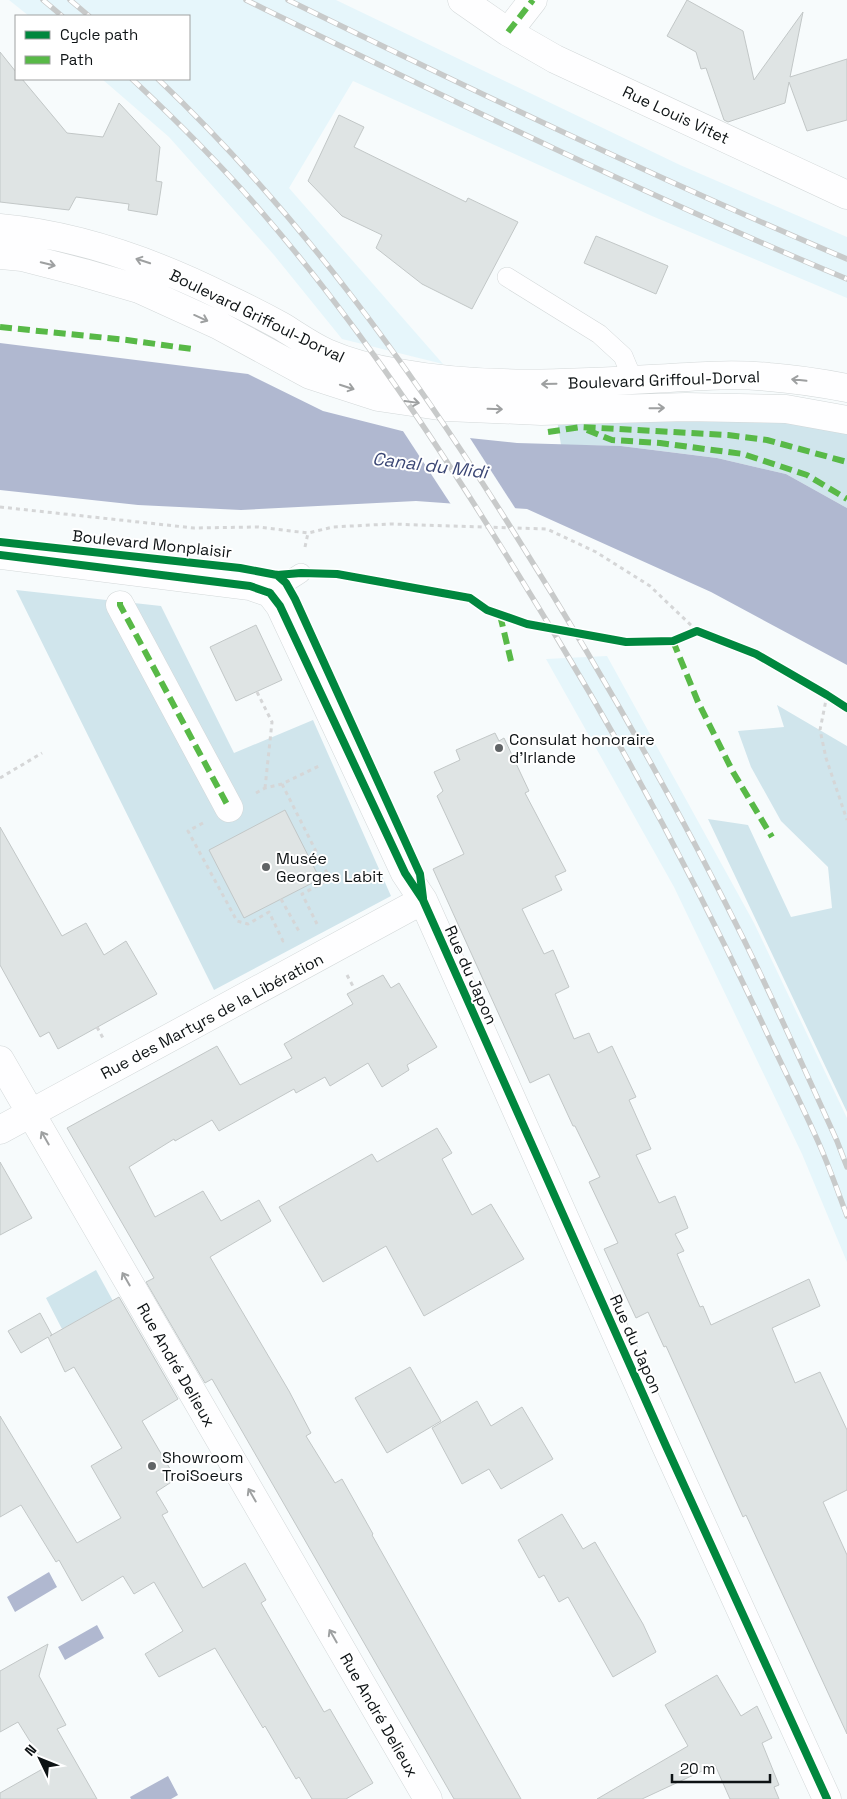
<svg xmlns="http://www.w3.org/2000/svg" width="847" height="1799" viewBox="0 0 847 1799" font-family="'Space Grotesk',sans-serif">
	<rect width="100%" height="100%" fill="#f7fbfc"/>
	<!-- built -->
	<path fill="#e6f6fb" d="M 9,0 L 336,0 L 680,165 L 847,237 L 847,298 L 652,216 L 353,81 L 289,188 L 443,364 L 342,339 L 274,255 L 169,137 L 102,79 L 189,79 L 189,16 L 29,16 Z
		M 607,656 L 754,923 L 847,1118 L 847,1262 L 802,1154 L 674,887 L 546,659 Z"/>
	<!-- green -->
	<path fill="#d0e5ec" d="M 737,416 L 847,429 L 847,508 L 786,474 L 717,458 L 621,446 L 561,445 L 557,420 Z
		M 16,590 L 161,606 L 234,753 L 313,720 L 391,896 L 214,990 Z
		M 777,705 L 847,746 L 847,1112 L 708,819 L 748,825 L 791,917 L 832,908 L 828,867 L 781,821 L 751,767 L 738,731 L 784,727 Z
		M 96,1270 L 113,1301 L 62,1329 L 46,1298 Z"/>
	<!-- water -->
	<path fill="#b0b8d0" d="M 0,343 L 248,374 L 323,411 L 402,431 L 517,443 L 621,446 L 717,458 L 786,474 L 847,508 L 847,665 L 711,592 L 527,509 L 416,501 L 241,510 L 138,505 L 0,490 Z
		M 49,1572 L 57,1587 L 15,1612 L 7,1597 Z
		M 97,1625 L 104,1638 L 65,1660 L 58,1647 Z
		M 168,1776 L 178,1795 L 171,1799 L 131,1799 L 130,1797 Z"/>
	<!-- pier -->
	<path fill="#f7fbfc" d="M 401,428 L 468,435 L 517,511 L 452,506 Z"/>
	<!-- building -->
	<path fill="#dfe4e4" stroke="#c2c7c7" d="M 687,0 L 743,31 L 754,80 L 803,12 L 790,77 L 847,59 L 847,120 L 807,131 L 789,82 L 785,103 L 728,122 L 724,120 L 706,68 L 701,69 L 696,52 L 667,36 Z
		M 0,52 L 16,72 L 16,79 L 22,79 L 67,133 L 103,137 L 119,103 L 160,147 L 156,181 L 162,182 L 157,215 L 128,210 L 129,204 L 76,197 L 69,210 L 0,202 Z
		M 339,115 L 364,127 L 354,147 L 466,202 L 468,198 L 518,222 L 472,309 L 422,284 L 376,248 L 382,235 L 342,216 L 308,181 Z
		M 596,236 L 668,266 L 656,294 L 584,263 Z
		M 256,625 L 282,680 L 236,701 L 210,647 Z
		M 495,733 L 499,741 L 504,738 L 529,791 L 525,793 L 566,871 L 555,876 L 562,890 L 522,909 L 544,954 L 553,950 L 569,987 L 555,994 L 574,1039 L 589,1033 L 598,1053 L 612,1046 L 636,1097 L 629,1100 L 651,1149 L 636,1155 L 659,1203 L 675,1196 L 688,1228 L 675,1234 L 684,1251 L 677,1254 L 700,1307 L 703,1306 L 711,1325 L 809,1279 L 820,1306 L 772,1328 L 795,1383 L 820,1372 L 847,1430 L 847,1490 L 823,1502 L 847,1555 L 847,1734 L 746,1515 L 743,1517 L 666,1346 L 664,1347 L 648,1312 L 636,1318 L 604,1249 L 618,1243 L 589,1182 L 600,1177 L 575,1126 L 573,1126 L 549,1074 L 530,1083 L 433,869 L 464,854 L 437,796 L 443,791 L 434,772 L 460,760 L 456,750 Z
		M 285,810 L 320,879 L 244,918 L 209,850 Z
		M 0,827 L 62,936 L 86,923 L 104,955 L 126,941 L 157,994 L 58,1049 L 49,1032 L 40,1037 L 0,965 Z
		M 383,975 L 391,988 L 399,983 L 437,1047 L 407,1065 L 409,1070 L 382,1087 L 368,1063 L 330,1086 L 325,1077 L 296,1093 L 294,1089 L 219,1131 L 212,1120 L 175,1141 L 174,1139 L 129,1167 L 155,1217 L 203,1191 L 221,1221 L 259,1200 L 271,1221 L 210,1257 L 289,1391 L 311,1433 L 306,1436 L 335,1483 L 342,1479 L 373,1534 L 372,1535 L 521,1799 L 454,1799 L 212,1379 L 205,1383 L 146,1282 L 154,1278 L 67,1128 L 217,1046 L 240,1085 L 292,1058 L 284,1044 L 353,1004 L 347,994 Z
		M 437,1128 L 452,1153 L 442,1159 L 472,1215 L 491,1204 L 524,1259 L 424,1316 L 386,1246 L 323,1282 L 279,1207 L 372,1154 L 377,1162 Z
		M 0,1162 L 32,1218 L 0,1235 Z
		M 119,1297 L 178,1399 L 142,1421 L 176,1479 L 156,1492 L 168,1512 L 162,1515 L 203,1588 L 245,1563 L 266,1600 L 261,1603 L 324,1712 L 330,1709 L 373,1783 L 346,1799 L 312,1799 L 299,1777 L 296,1779 L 265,1726 L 263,1728 L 215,1648 L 159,1677 L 145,1654 L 183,1631 L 154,1582 L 134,1594 L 123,1576 L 82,1601 L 59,1560 L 56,1562 L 21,1505 L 0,1517 L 0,1416 L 77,1543 L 121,1518 L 91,1466 L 122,1448 L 74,1367 L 65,1372 L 48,1337 L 21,1353 L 8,1331 L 40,1313 L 52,1335 L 50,1336 Z
		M 410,1367 L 441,1421 L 387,1453 L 355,1398 Z
		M 477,1401 L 491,1426 L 522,1407 L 553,1459 L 501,1489 L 489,1469 L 462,1484 L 432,1428 Z
		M 562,1514 L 583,1549 L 595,1542 L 643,1624 L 656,1652 L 613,1677 L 568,1597 L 559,1602 L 544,1575 L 539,1578 L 518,1540 Z
		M 48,1644 L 39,1676 L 66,1725 L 57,1729 L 97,1799 L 0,1799 L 0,1793 L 46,1767 L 18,1722 L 0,1732 L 0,1671 Z
		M 717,1675 L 741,1716 L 757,1706 L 772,1738 L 762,1743 L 779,1785 L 774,1787 L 779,1799 L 730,1799 L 715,1765 L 642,1799 L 597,1799 L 688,1746 L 665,1705 Z"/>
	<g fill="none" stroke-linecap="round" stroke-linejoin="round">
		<!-- lane casing -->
		<g stroke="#d3d8d9" stroke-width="20">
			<path id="lane" d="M 507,277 L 599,334 L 623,356 L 633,380
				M 270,593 L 301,573"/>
		</g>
		<!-- street casing -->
		<g stroke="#d3d8d9" stroke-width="29">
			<path id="street" d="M 462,0 L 508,32 L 555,59 L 847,195
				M 508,32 L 533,0
				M 0,555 L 250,586 L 270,593 L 280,606 L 405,873 L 423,900 L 666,1446 L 827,1799
				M 120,605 L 229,808
				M 0,1060 L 428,1799
				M 0,1130 L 423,900"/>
		</g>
		<!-- primary casing -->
		<g stroke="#d3d8d9" stroke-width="29">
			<path id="primary" d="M 0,228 C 79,235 156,263 226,298 C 245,307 263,316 281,326 C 296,335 311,346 327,353 C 350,363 374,369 399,373 C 482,388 566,384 650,379 C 689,377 729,373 769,377 C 795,379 821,383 847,388
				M 0,255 L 22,257 L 84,273 L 139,289 L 218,325 L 310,375 L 378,397 L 446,407 L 541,411 L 686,407 L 786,409 L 847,420"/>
		</g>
		<!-- path -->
		<path stroke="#d5d6d7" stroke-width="3" stroke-dasharray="4 4" stroke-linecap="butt" d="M 0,507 L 194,528 L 258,527 L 308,533 L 333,527 L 390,524 L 547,529 L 596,552 L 650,586 L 697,631
			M 305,547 L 308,533
			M 257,692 L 272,722 L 265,788
			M 827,695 L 820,730 L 826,758 L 847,820
			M 0,778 L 42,753
			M 282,784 L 330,879 L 302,894 L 317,924
			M 256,793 L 265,788 L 282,784 L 321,765
			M 203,823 L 188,831 L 237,921 L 248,924 L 269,912 L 283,941 L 285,940
			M 281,899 L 300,933
			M 347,975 L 355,990
			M 97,1027 L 104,1040"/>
		<!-- lane -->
		<use href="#lane" stroke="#fefeff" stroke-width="19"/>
		<!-- street -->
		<use href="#street" stroke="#fefeff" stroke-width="28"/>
		<!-- primary -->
		<use href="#primary" stroke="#fefeff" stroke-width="28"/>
		<!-- rail casing -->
		<g stroke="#c8caca" stroke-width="5.5">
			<path id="rail" d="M 43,0 L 62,16
				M 70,0 L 89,16
				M 246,0 C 445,97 643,194 847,279
				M 288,0 C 472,90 658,179 847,259
				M 132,79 C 177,121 220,164 260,210 C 371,338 463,483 551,628 C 630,758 701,892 765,1029 C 783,1068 803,1107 820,1146 C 830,1169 838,1192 847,1216
				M 158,79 C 301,215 414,372 518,539 C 599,668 675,801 743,938 C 776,1005 806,1073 837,1141 L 847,1167"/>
		</g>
		<!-- rail -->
		<use href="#rail" stroke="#fff" stroke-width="4" stroke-dasharray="11" stroke-linecap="butt"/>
		<!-- quiet -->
		<path stroke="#58b947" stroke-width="6" stroke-dasharray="12 6" stroke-linecap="butt" d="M 508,32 L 533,0
			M 0,327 L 127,340 L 192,349
			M 587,430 L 612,440 L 660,443 L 743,454 L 807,475 L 847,499
			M 548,432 L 581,427 L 728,435 L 767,440 L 847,462
			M 120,602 L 120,605 L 229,808
			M 500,615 L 511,661
			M 673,641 L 698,702 L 733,772 L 772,837"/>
		<!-- cycleway casing -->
		<g stroke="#fff" stroke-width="11">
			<path id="cycleway" d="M 0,542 L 240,568 L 277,575 L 301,573 L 337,574 L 470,598 L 487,610 L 527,624 L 626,642 L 673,641 L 697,631 L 756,654 L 827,695 L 847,708
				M 0,555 L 250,586 L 270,593
				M 277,575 L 286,583 L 295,599 L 420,874 L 423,898
				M 270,593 L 280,606 L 405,873 L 423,900 L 666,1446 L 827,1799"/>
		</g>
		<!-- cycleway -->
		<use href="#cycleway" stroke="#00873e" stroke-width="8"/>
	</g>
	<!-- one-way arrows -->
	<defs><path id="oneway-shaft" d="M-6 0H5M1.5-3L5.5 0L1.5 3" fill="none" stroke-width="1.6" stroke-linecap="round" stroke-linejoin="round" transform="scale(1.25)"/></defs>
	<g stroke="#9ea0a1">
		<use href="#oneway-shaft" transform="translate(143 261) rotate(-162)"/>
		<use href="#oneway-shaft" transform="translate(48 264) rotate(14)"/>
		<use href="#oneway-shaft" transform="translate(201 318) rotate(24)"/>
		<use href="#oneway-shaft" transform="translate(799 380) rotate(-174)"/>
		<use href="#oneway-shaft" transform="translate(549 384) rotate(179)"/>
		<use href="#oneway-shaft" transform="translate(347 387) rotate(18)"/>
		<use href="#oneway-shaft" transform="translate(412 402) rotate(8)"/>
		<use href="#oneway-shaft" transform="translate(657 408) rotate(-1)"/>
		<use href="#oneway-shaft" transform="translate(495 409) rotate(2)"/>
		<use href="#oneway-shaft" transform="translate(45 1138) rotate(-120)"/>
		<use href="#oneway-shaft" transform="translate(126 1279) rotate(-120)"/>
		<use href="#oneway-shaft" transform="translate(252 1495) rotate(-120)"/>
		<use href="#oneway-shaft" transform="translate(333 1636) rotate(-120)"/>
	</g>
	<!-- markers -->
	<g fill="#606466" stroke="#fff" stroke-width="2">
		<circle cx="499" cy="748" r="5"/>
		<circle cx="266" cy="867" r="5"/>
		<circle cx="152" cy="1466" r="5"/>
	</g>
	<g text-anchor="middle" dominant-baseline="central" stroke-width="4" stroke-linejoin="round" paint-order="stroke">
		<!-- street labels -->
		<g font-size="16" fill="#0e1315" stroke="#fff">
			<text transform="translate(676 115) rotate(25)">Rue Louis Vitet</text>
			<text transform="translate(257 316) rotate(26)">Boulevard Griffoul-Dorval</text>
			<text transform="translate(664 380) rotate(-2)">Boulevard Griffoul-Dorval</text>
			<text transform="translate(152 544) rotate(6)">Boulevard Monplaisir</text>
			<text transform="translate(471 975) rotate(66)">Rue du Japon</text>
			<text transform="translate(212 1016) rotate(-28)">Rue des Martyrs de la Libération</text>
			<text transform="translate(636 1344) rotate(66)">Rue du Japon</text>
			<text transform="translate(176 1365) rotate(60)">Rue André Delieux</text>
			<text transform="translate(379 1715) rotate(60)">Rue André Delieux</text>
		</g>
		<!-- poi labels -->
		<g font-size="16" fill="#0e1315" stroke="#fff" text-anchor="start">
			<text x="509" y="739">Consulat honoraire<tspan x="509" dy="18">d'Irlande</tspan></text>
			<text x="276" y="858">Musée<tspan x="276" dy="18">Georges Labit</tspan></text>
			<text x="162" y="1457">Showroom<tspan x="162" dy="18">TroiSoeurs</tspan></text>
		</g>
		<!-- water labels -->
		<g font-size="18" font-style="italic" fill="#3a4674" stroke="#fff">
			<text transform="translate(430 465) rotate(7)">Canal du Midi</text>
		</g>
	</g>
	<!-- legend -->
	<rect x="15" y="15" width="175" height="65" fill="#ffffff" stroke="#9fa1a1"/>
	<rect x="25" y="31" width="25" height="8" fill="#00873e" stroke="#9fa1a1"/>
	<text x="60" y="40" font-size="15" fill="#0e1315">Cycle path</text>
	<rect x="25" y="56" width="25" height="8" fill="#58b947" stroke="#9fa1a1"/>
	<text x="60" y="65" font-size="15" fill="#0e1315">Path</text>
	<!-- north arrow -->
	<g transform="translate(40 1759) rotate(313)" stroke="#ffffff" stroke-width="4" paint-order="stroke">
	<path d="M0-4L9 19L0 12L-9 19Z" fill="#0e1315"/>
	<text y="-8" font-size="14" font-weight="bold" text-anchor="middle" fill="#0e1315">N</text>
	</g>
	<!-- scale -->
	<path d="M672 1774v8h98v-8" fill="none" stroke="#0e1315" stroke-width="2.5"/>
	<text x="680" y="1774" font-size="15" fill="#0e1315" stroke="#ffffff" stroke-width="4" paint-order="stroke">20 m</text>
</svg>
